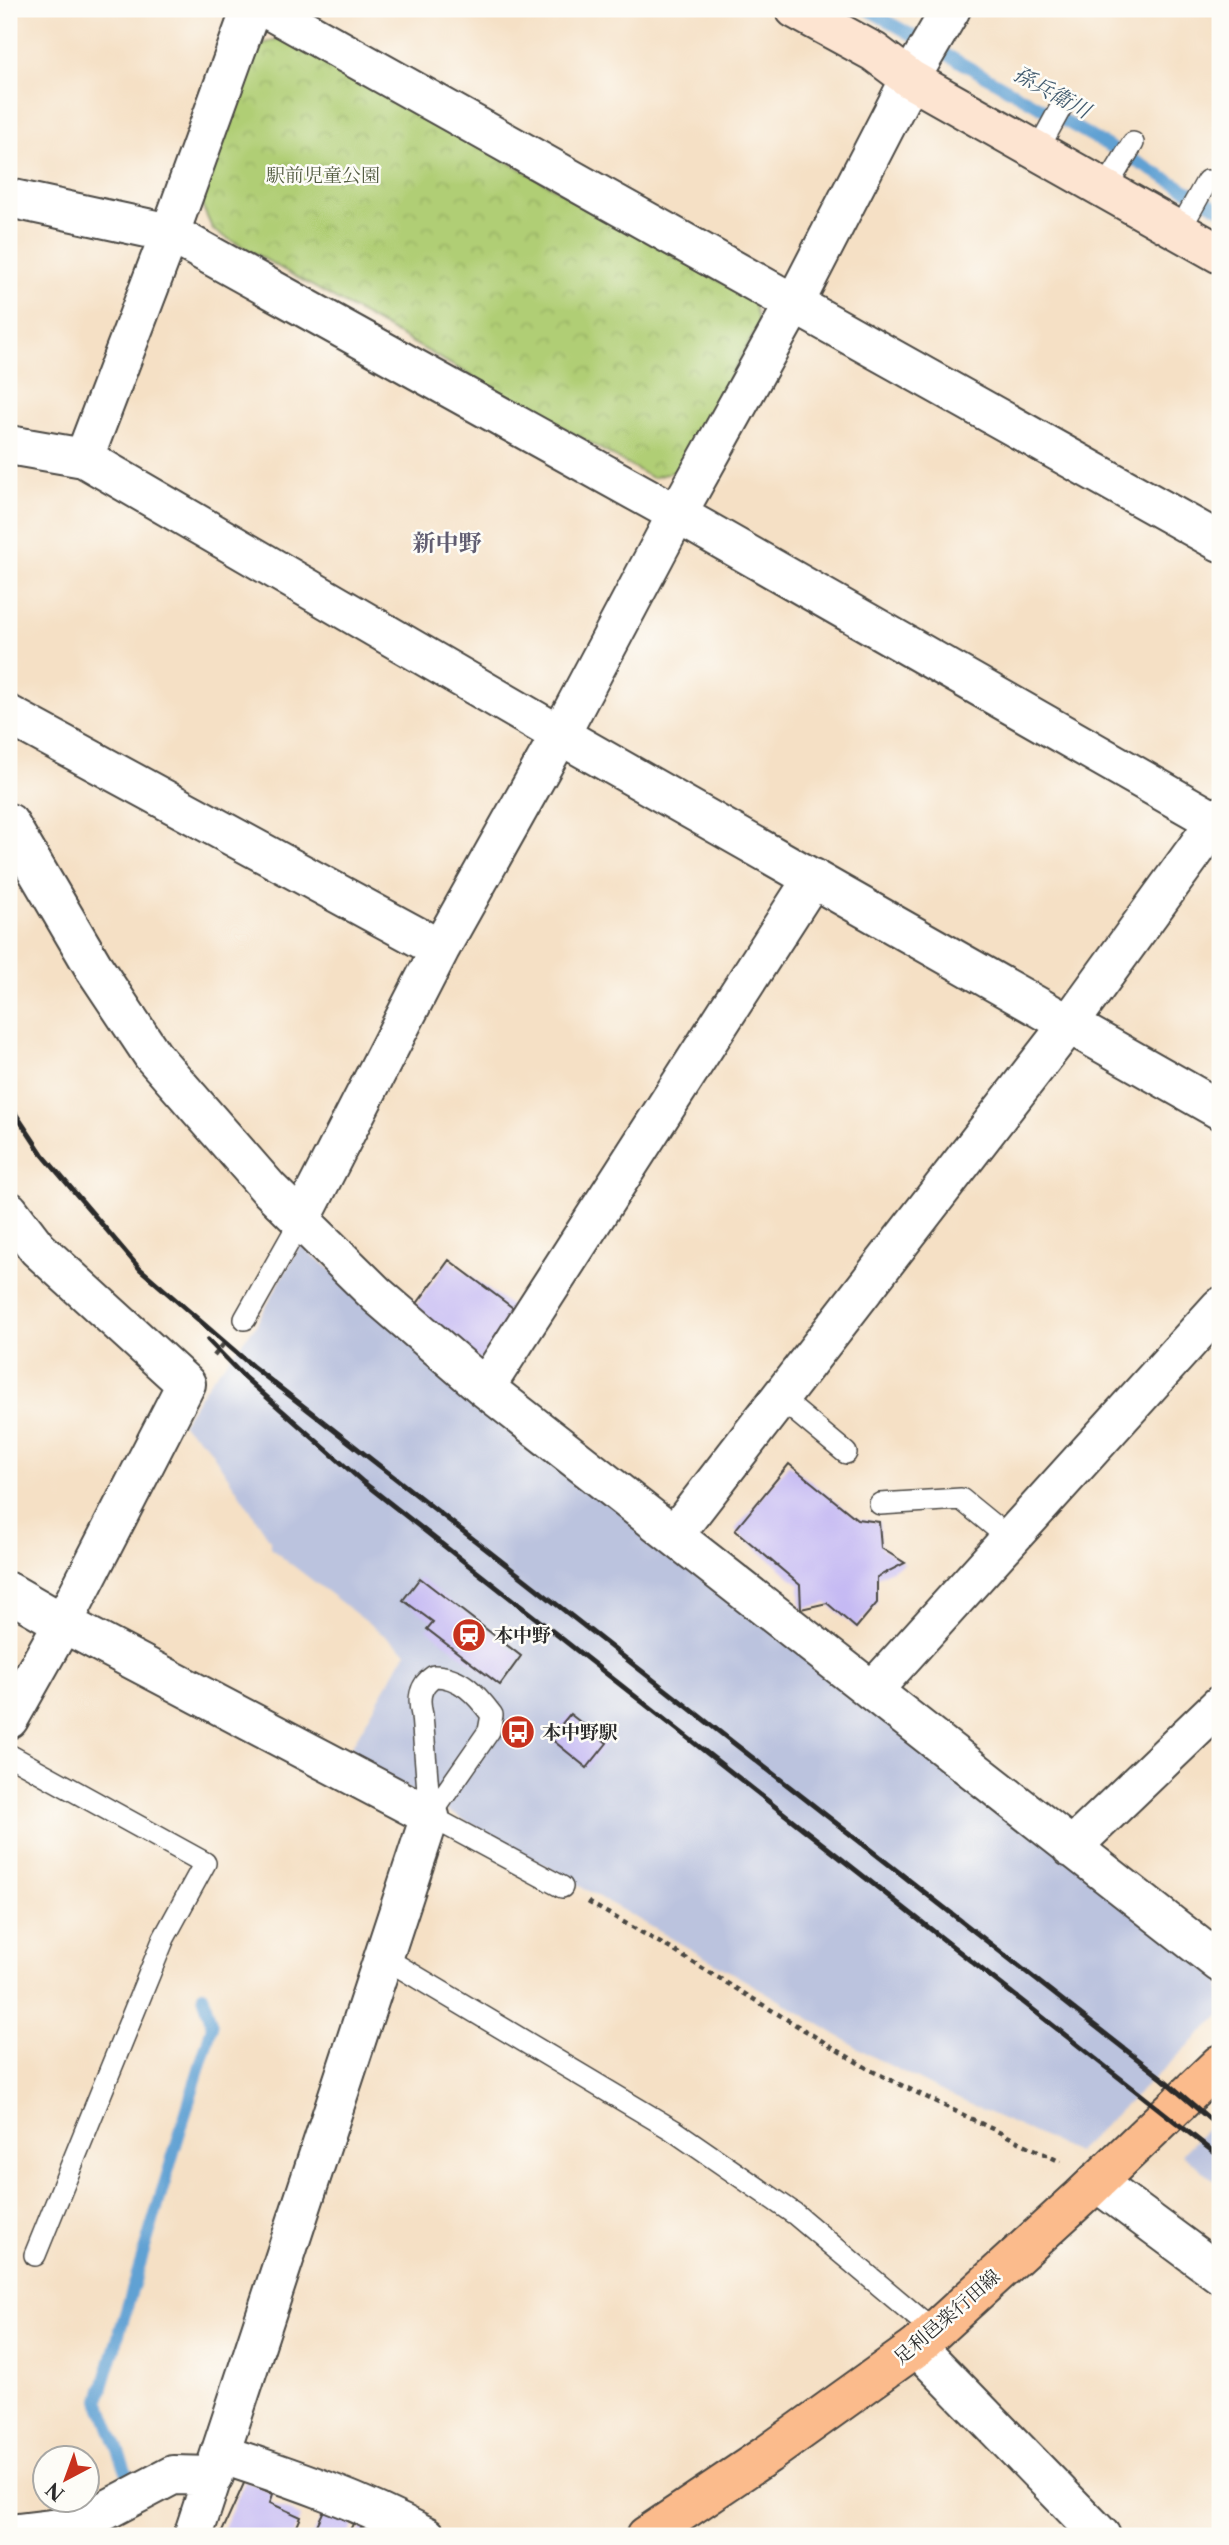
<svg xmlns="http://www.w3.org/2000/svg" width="1229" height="2545" viewBox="0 0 1229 2545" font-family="'Libre Caslon Text','Noto Serif JP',serif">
	<defs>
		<pattern id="park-crowns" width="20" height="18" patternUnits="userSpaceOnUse" patternTransform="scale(1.75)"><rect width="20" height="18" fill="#b0ce75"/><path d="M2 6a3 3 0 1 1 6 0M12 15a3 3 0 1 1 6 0" fill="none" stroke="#98b165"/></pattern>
	</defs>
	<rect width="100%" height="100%" fill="#fdfcf7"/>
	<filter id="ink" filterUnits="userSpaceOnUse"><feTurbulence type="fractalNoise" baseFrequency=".0143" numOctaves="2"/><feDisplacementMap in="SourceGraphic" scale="14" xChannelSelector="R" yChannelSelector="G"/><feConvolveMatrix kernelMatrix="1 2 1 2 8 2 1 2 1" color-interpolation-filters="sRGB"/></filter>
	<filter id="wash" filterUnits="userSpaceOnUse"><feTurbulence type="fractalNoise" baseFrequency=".00686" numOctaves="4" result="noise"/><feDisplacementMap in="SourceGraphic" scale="28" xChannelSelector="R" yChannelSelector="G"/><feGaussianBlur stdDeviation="1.57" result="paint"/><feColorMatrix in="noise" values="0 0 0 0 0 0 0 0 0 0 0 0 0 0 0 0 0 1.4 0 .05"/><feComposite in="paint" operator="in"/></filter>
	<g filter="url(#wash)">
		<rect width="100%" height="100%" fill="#f5e0c5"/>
		<!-- railway -->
		<path fill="#bbc3de" d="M 300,1245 L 1220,1980 L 1220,2016 L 1076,2152 L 943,2092 L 875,2058 L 769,1994 L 468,1822 L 346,1756 L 406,1652 L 270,1548 L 270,1540 L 207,1445 L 181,1424 L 210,1381 L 256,1325 Z
			M 1220,2115 L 1220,2185 L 1182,2154 Z"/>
		<!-- park -->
		<path fill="url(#park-crowns)" stroke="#6e7c50" stroke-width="2" d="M 285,36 L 753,300 L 759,324 L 680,470 L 652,478 L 213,230 L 200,201 L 258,46 Z"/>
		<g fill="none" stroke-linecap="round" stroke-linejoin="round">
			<!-- stream -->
			<path stroke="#61a1d3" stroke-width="12" d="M 866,9 L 1220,209
				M 127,2473 L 99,2400 L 212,2026 L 203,1995"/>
		</g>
		<g id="blocks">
			<!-- building -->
			<path fill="#c5b9f3" d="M 449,1260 L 517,1311 L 480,1360 L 413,1309 Z
				M 789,1464 L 857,1519 L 879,1522 L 881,1548 L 905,1563 L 877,1577 L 877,1603 L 856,1628 L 827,1603 L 801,1609 L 800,1585 L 735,1530 Z
				M 420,1578 L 521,1656 L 500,1685 L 427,1629 L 433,1622 L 403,1600 Z
				M 570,1714 L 607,1743 L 587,1768 L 550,1738 Z
				M 245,2481 L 273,2494 L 270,2503 L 301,2517 L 293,2536 L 225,2536 L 221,2534 Z
				M 324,2510 L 353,2524 L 347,2536 L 312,2536 Z
				M 363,2525 L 384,2536 L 357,2536 Z"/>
		</g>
	</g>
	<g filter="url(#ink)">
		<use href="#blocks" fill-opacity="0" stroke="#494642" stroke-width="2"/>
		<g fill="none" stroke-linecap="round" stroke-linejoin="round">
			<!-- lane casing -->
			<g stroke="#494642" stroke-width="24">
				<path id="lane" d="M 1037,151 L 1065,100
					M 1105,189 L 1133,143
					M 1179,231 L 1207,181
					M 245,1319 L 301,1220
					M 780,1398 L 846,1453
					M 880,1504 L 961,1499 L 1010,1539
					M 434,1676 C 461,1676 477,1695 492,1715 L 489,1731 L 430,1816 L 422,1715 C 418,1699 419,1686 434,1676 Z
					M 9,1755 L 205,1863 L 164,1938 L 35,2255
					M 430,1816 L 562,1887
					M 383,1957 L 673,2130 L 795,2214 L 934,2331"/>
			</g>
			<!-- street casing -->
			<g stroke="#494642" stroke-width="42">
				<path id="street" d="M 267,9 L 1220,542
					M 9,198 L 170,233 L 677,514 L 1220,824
					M 9,445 L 84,458 L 560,735 L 1220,1110
					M 84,458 L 170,233 L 251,9
					M 9,715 L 440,949
					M 9,823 L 93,966 L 153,1056 L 269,1189 L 377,1295 L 485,1388 L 1220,1963
					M 9,1211 L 38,1249 L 186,1384 L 63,1623 L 9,1719
					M 301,1220 L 440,949 L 560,735 L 677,514 L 794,304 L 910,79 L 951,9
					M 485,1388 L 813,878
					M 674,1535 L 1069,1024 L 1220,816
					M 9,1592 L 63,1623 L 430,1816 L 193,2536
					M 872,1691 L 1220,1307
					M 1071,1848 L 1220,1705
					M 1096,2182 L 1220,2274
					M 917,2347 L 1101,2536
					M 220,2454 C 291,2477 360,2501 426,2536
					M 9,2534 L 76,2526 L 173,2475 L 214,2476"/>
			</g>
			<!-- secondary casing -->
			<g stroke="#494642" stroke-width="42">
				<path id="secondary" d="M 795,9 L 874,52 L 910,79 L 1220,254"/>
			</g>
			<!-- primary casing -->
			<g stroke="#494642" stroke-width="42">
				<path id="primary" d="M 646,2536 L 768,2454 L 917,2347 L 1081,2197 L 1220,2064"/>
			</g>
			<!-- path -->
			<path stroke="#494642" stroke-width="4.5" stroke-dasharray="5 5" stroke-linecap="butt" d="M 214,1356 L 226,1341
				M 588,1902 L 671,1949 L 870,2070 L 1061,2162"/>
			<!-- lane -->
			<use href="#lane" stroke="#fff" stroke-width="21"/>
			<!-- street -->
			<use href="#street" stroke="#fff" stroke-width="38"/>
			<!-- secondary -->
			<use href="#secondary" stroke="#fde4d1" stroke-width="38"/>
			<!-- primary -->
			<use href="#primary" stroke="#fbbb8c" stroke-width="38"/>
			<!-- rail -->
			<path stroke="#2b2b2b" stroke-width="5" d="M 9,1104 L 42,1154 L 140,1269 L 252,1366 L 1163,2079 L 1220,2128
				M 208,1340 L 244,1377 L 363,1482 L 1220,2157"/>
		</g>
	</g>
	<!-- icons -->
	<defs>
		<g id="station-disc" transform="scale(1.75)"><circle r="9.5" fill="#c8321e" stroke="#fdfcf7"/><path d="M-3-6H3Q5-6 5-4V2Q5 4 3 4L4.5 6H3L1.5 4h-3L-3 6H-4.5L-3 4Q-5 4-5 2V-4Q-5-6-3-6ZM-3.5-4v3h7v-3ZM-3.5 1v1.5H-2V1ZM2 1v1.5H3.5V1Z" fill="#fff"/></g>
		<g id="bus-disc" transform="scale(1.75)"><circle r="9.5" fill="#c8321e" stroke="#fdfcf7"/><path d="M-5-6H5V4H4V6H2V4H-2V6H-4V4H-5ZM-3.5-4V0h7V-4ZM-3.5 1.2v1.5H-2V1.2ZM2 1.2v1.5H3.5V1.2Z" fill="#fff"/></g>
	</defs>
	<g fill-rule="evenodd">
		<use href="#station-disc" x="469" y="1635"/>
		<use href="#bus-disc" x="518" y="1732"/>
	</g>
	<g text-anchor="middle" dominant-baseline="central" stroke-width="5" stroke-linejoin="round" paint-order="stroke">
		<!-- park labels -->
		<g font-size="19" fill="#535c41" stroke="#fdfcf7">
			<text x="323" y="175">駅前児童公園</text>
		</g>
		<!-- poi labels -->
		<g font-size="19" font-weight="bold" fill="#2b2b2b" stroke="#fdfcf7" text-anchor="start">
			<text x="494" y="1635">本中野</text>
			<text x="542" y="1732">本中野駅</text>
		</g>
		<!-- street labels -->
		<g font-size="19" fill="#2b2b2b" stroke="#fdfcf7">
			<text transform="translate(947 2317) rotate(-41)">足利邑楽行田線</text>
		</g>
		<!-- water labels -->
		<g font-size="21" font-style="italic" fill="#415a6e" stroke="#fdfcf7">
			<text transform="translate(1052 92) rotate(29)">孫兵衛川</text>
		</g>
		<!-- quarter labels -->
		<g font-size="23" font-weight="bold" fill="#615d71" stroke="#fdfcf7">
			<text x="447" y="543">新中野</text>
		</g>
	</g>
	<!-- margin -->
	<rect width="1229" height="2545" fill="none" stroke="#fdfcf7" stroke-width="35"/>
	<!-- north arrow -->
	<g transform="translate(66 2479) rotate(221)"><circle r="33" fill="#fdfcf7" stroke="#a9a8a5" stroke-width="2"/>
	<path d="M0-5L12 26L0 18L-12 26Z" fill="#c8321e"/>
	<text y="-10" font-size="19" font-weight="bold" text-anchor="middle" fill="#2b2b2b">N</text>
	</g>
</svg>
